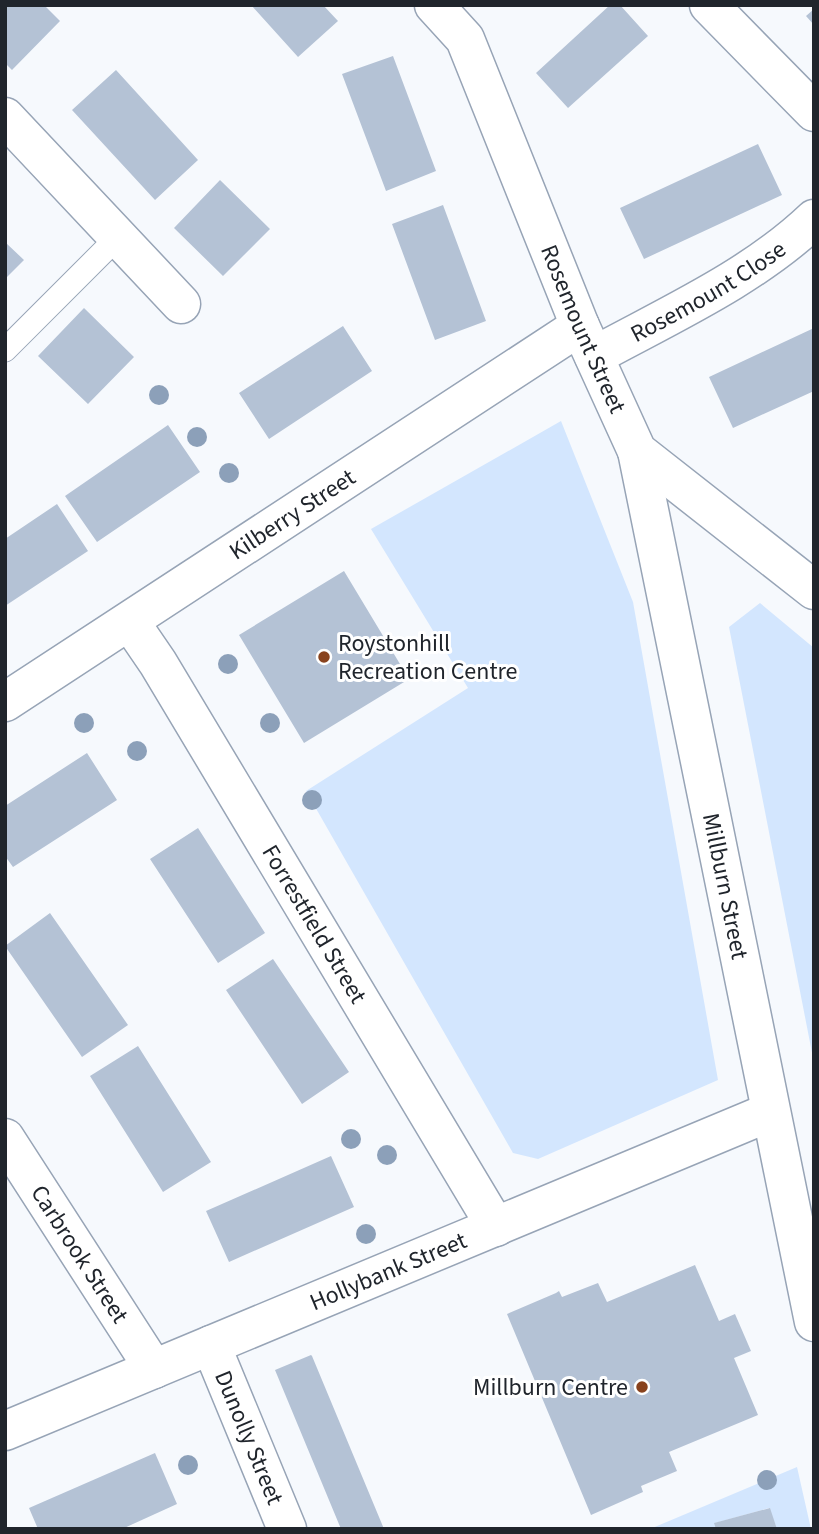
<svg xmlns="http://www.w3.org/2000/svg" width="819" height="1534" viewBox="0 0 819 1534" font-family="'Source Sans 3',sans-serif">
	<rect width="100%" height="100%" fill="#f6f9fd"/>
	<!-- green -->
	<path fill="#d3e6fe" d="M 561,421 L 633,602 L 718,1080 L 538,1159 L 513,1153 L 306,791 L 468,688 L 371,529 Z
		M 760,603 L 814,648 L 814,1063 L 729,627 Z
		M 797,1467 L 811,1529 L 777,1529 L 769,1508 L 715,1523 L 716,1529 L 650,1529 Z"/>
	<!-- building -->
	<path fill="#b4c2d5" d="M 5,5 L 44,5 L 60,21 L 12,70 L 5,63 Z
		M 251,5 L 323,5 L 338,21 L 298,57 Z
		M 610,5 L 620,5 L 648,36 L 568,108 L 536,73 Z
		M 814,9 L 814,25 L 806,16 Z
		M 393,56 L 436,171 L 386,191 L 342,74 Z
		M 116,70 L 198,160 L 155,200 L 72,110 Z
		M 758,144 L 782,195 L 644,259 L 620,208 Z
		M 220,180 L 270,229 L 223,276 L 174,228 Z
		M 443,205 L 486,321 L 435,340 L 392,224 Z
		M 5,242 L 24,260 L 5,279 Z
		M 84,308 L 134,357 L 88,404 L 38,356 Z
		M 343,326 L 372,371 L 269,439 L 239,393 Z
		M 814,328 L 814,391 L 733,428 L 709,377 Z
		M 168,425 L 200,472 L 97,542 L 65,496 Z
		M 57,504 L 88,551 L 5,606 L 5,539 Z
		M 344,571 L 409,679 L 304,743 L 239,635 Z
		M 87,753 L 117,800 L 13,867 L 5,856 L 5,806 Z
		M 198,828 L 265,933 L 218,963 L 150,859 Z
		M 50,913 L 128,1025 L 82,1057 L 5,946 Z
		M 273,959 L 349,1072 L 302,1104 L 226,990 Z
		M 138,1046 L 211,1162 L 163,1192 L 90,1076 Z
		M 331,1156 L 354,1207 L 229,1262 L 206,1211 Z
		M 695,1265 L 719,1321 L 735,1314 L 751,1351 L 734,1358 L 758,1415 L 669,1452 L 677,1471 L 641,1486 L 643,1492 L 591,1515 L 507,1314 L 556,1293 L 559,1291 L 562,1297 L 598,1283 L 607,1302 Z
		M 311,1355 L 312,1356 L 384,1529 L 341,1529 L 275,1370 Z
		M 155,1453 L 177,1504 L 122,1529 L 38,1529 L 29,1508 Z
		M 770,1508 L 777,1529 L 716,1529 L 714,1523 Z"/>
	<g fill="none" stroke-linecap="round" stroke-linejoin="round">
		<!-- lane casing -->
		<g stroke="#97a4b6" stroke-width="25">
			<path id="lane" d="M 5,350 L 118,237"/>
		</g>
		<!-- street casing -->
		<g stroke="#97a4b6" stroke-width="41">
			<g id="street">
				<path id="s1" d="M 434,5 L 465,39 L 580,326 L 637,451 L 814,590"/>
				<path d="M 709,5 L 814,112"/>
				<path d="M 5,117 L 181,304"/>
				<path id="s2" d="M 594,356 C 669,315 752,278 814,219"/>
				<path id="s3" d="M 637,451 L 814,1322"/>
				<path id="s4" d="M 130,622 L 158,663 L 496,1227"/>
				<path id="s5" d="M 5,702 L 580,326"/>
				<path id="s6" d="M 5,1138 L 154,1369"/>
				<path id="s7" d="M 211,1345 L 287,1529"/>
				<path id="s8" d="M 5,1431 L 770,1112"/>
			</g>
		</g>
		<!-- lane -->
		<use href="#lane" stroke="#fff" stroke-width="23"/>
		<!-- street -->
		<use href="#street" stroke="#fff" stroke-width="38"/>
	</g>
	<!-- trees -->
	<g fill="#8ca0b9">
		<circle cx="159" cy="395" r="10"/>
		<circle cx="197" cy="437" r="10"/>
		<circle cx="229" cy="473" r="10"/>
		<circle cx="228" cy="664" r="10"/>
		<circle cx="84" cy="723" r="10"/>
		<circle cx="270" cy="723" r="10"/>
		<circle cx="137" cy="751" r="10"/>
		<circle cx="312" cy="800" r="10"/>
		<circle cx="351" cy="1139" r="10"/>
		<circle cx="387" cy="1155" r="10"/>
		<circle cx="366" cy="1234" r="10"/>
		<circle cx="188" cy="1465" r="10"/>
		<circle cx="767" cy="1480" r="10"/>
	</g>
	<!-- markers -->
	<g fill="#88421d" stroke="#fff" stroke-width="2.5">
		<circle cx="324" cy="657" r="7"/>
		<circle cx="642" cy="1387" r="7"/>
	</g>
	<g text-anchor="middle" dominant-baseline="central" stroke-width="6" stroke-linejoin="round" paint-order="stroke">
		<!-- street labels -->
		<g font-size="24" fill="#20252c" stroke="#fff">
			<text stroke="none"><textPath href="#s2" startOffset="131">Rosemount Close</textPath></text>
			<text stroke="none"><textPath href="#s1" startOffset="359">Rosemount Street</textPath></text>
			<text stroke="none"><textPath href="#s5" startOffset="343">Kilberry Street</textPath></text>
			<text stroke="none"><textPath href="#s3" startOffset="444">Millburn Street</textPath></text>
			<text stroke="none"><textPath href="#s4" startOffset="354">Forrestfield Street</textPath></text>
			<text stroke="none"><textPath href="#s6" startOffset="138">Carbrook Street</textPath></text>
			<text stroke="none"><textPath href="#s8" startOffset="415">Hollybank Street</textPath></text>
			<text stroke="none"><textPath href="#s7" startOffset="100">Dunolly Street</textPath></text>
		</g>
		<!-- poi labels -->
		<g font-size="24" fill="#20252c" stroke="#fff" text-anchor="start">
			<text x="338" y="643">Roystonhill<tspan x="338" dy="28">Recreation Centre</tspan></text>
			<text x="628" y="1387" text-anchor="end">Millburn Centre</text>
		</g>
	</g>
	<!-- border -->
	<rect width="819" height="1534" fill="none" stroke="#20252c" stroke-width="14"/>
</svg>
